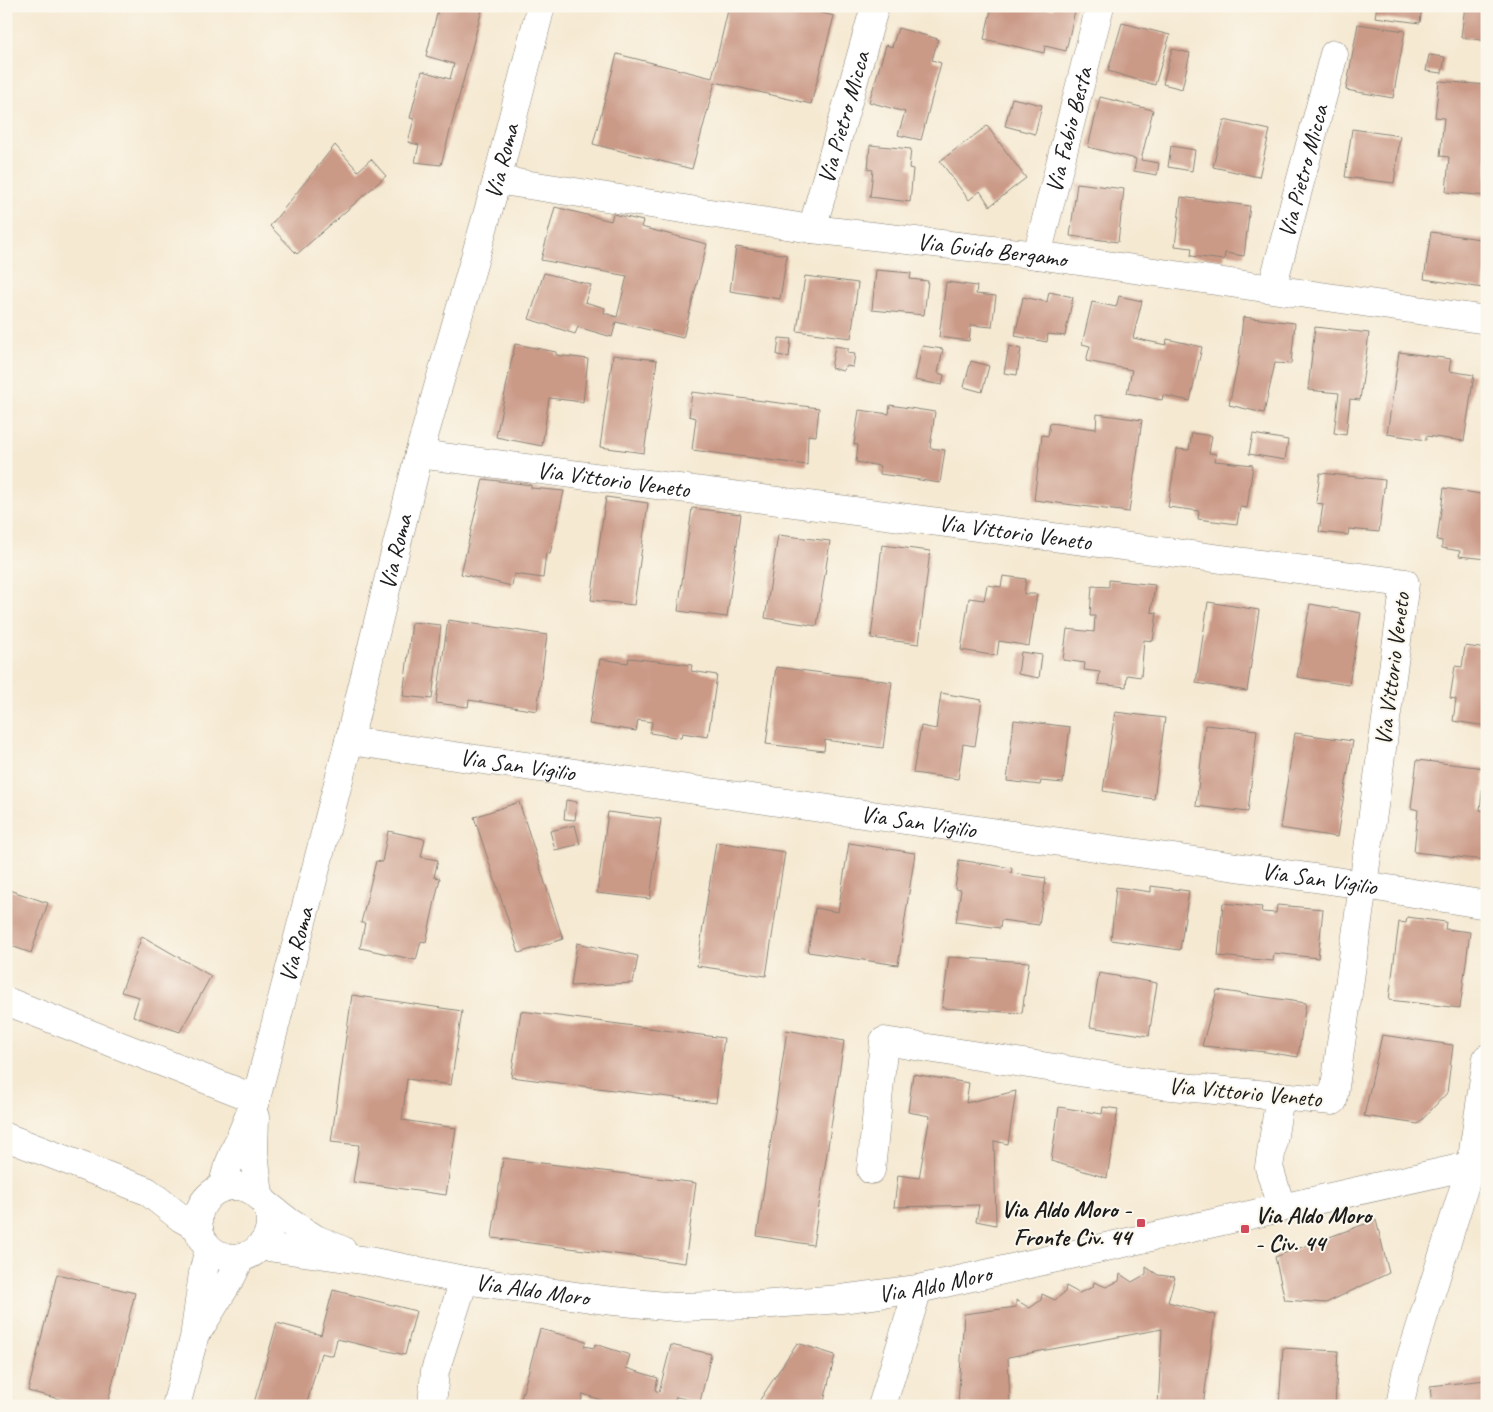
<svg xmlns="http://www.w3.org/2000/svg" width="1493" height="1412" viewBox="0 0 1493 1412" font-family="Caveat,sans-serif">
	<rect width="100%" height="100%" fill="#fbf7ec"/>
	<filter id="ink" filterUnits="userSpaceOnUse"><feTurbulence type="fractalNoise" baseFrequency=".02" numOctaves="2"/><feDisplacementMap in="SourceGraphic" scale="10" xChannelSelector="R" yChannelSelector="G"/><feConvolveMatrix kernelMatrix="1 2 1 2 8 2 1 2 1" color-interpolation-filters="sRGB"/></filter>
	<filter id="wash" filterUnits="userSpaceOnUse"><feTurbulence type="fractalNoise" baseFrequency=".0096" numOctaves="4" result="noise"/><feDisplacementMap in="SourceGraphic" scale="20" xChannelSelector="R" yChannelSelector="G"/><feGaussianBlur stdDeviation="1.12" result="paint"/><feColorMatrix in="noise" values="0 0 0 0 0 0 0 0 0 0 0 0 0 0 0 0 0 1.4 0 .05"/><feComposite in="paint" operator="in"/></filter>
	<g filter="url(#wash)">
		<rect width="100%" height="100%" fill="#f5e9d2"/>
		<g id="blocks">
			<!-- building -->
			<path fill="#cb9a87" d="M 439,6 L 483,6 L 441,165 L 415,162 L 419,145 L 408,142 L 414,119 L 410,118 L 422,71 L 450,79 L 454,64 L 426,56 Z
				M 729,6 L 794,6 L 834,16 L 811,104 L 715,82 L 692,169 L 593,144 L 617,54 L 712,78 Z
				M 992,6 L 1042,6 L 1053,9 L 1054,6 L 1076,6 L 1066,51 L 1045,46 L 1044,53 L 984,39 Z
				M 1377,6 L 1422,6 L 1420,23 L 1375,17 Z
				M 1465,6 L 1487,6 L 1487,41 L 1461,37 Z
				M 1122,23 L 1170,35 L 1155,85 L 1108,71 Z
				M 1358,24 L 1405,31 L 1393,98 L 1346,90 Z
				M 898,28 L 938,39 L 932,60 L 941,63 L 921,140 L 898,135 L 905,112 L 869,102 L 886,45 L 892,47 Z
				M 1172,49 L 1190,53 L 1182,89 L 1163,84 Z
				M 1429,55 L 1445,57 L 1442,73 L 1426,71 Z
				M 1439,81 L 1487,85 L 1487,196 L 1446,192 L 1449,157 L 1440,156 L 1444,118 L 1435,117 Z
				M 1100,97 L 1153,110 L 1141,160 L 1159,163 L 1157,175 L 1134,171 L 1136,159 L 1088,147 Z
				M 1012,98 L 1042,105 L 1035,134 L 1005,126 Z
				M 1224,120 L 1270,130 L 1259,177 L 1213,167 Z
				M 987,126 L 1026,178 L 990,206 L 980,191 L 969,200 L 940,161 Z
				M 1352,129 L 1400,136 L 1394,183 L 1345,177 Z
				M 335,145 L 358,171 L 371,159 L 386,176 L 297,254 L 270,226 Z
				M 870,145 L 911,149 L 909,168 L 913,169 L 910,202 L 870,197 L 873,170 L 868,169 Z
				M 1171,146 L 1195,150 L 1192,171 L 1168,167 Z
				M 1077,183 L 1124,189 L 1118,242 L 1070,236 Z
				M 1181,197 L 1250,206 L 1244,256 L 1225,253 L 1224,260 L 1191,256 L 1192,248 L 1175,246 Z
				M 555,207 L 611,221 L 613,214 L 643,221 L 641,227 L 707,244 L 683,338 L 616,322 L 612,337 L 578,327 L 575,334 L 529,319 L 544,273 L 591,285 L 585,302 L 605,308 L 604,313 L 617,317 L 627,276 L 541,260 Z
				M 1431,232 L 1487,240 L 1487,263 L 1483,288 L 1424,279 Z
				M 736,247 L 787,255 L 780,299 L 730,291 Z
				M 876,270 L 911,273 L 910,279 L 928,281 L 924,315 L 872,310 Z
				M 805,276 L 858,283 L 851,338 L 797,331 Z
				M 946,282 L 977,286 L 976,294 L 996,296 L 992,327 L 971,325 L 969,341 L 939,337 Z
				M 1049,292 L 1073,297 L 1065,336 L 1048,334 L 1047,342 L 1015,336 L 1023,297 L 1047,302 Z
				M 1119,296 L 1142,301 L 1133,338 L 1166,345 L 1167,339 L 1202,347 L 1190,401 L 1163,395 L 1162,400 L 1127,393 L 1132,370 L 1086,361 L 1090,346 L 1082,344 L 1092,302 L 1116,307 Z
				M 1243,317 L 1295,323 L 1291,364 L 1275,363 L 1264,413 L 1229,405 L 1239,358 Z
				M 1315,327 L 1369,333 L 1360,400 L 1350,399 L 1346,435 L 1334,433 L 1339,393 L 1308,390 Z
				M 779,338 L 791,339 L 789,357 L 777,355 Z
				M 515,344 L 556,352 L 556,355 L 588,359 L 583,402 L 549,398 L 542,446 L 496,437 Z
				M 835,346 L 848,348 L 848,353 L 855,354 L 853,367 L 845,366 L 843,371 L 831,368 Z
				M 922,346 L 943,349 L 938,373 L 944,375 L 942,385 L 915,380 Z
				M 1009,346 L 1021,349 L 1017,375 L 1004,373 Z
				M 1399,352 L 1451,359 L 1449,371 L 1474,375 L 1464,441 L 1426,436 L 1426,440 L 1387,434 Z
				M 613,355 L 657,360 L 644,453 L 600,447 Z
				M 971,361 L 989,366 L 982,392 L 964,387 Z
				M 692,392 L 819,408 L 816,436 L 808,435 L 807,465 L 692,450 L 696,418 L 689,416 Z
				M 890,405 L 935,412 L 930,448 L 945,450 L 940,483 L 880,474 L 880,466 L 856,462 L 858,445 L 854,444 L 859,410 L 889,414 Z
				M 1097,414 L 1142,420 L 1129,512 L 1034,500 L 1042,435 L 1048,436 L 1050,423 L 1096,429 Z
				M 1192,433 L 1212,436 L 1209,453 L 1216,454 L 1215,461 L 1253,465 L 1247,508 L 1240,507 L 1237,524 L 1198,519 L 1199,511 L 1168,507 L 1177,449 L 1189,450 Z
				M 1253,434 L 1288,440 L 1285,460 L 1249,454 Z
				M 1320,473 L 1385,480 L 1379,532 L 1349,529 L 1348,535 L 1319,532 L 1323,504 L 1316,503 Z
				M 483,479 L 531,485 L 531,488 L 564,491 L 550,554 L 546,553 L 543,578 L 514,574 L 512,586 L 461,574 Z
				M 1444,488 L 1487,495 L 1487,559 L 1459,556 L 1460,551 L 1442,548 L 1442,541 L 1437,540 Z
				M 606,497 L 648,503 L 634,605 L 591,600 Z
				M 692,508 L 741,514 L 727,617 L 678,611 Z
				M 778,535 L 830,541 L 817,626 L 765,618 Z
				M 882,545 L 930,551 L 919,644 L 871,638 Z
				M 1003,576 L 1026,579 L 1024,594 L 1037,594 L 1029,646 L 999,641 L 997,656 L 961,650 L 969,598 L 984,600 L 987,585 L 1001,587 Z
				M 1109,580 L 1155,585 L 1151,612 L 1157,613 L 1153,641 L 1144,640 L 1141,677 L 1127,675 L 1126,687 L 1098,684 L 1100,672 L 1084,670 L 1085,663 L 1063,660 L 1067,629 L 1094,632 L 1095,616 L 1090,616 L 1092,586 L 1109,587 Z
				M 1208,602 L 1259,610 L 1247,691 L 1196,683 Z
				M 1310,604 L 1361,613 L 1349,685 L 1297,677 Z
				M 448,620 L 547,635 L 537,711 L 469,700 L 468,707 L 436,703 Z
				M 412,622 L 441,625 L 432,699 L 403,696 Z
				M 1465,646 L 1487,649 L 1487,726 L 1453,721 L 1456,699 L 1450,698 L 1455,666 L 1462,667 Z
				M 1021,652 L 1042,655 L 1039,678 L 1018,674 Z
				M 629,658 L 692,665 L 691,671 L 717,675 L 708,737 L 682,733 L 681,738 L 650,733 L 652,722 L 638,720 L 636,731 L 589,724 L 600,659 L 628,663 Z
				M 776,667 L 892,682 L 883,748 L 825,740 L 824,751 L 766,744 Z
				M 941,693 L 982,700 L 975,746 L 963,744 L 958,779 L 913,773 L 921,726 L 936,729 Z
				M 1115,712 L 1165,718 L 1154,799 L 1103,791 Z
				M 1014,720 L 1070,727 L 1063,783 L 1041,781 L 1040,785 L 1007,781 Z
				M 1205,725 L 1257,730 L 1248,812 L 1196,806 Z
				M 1295,733 L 1353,741 L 1337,837 L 1280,828 Z
				M 1417,760 L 1485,768 L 1480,810 L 1487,811 L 1487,838 L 1484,860 L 1414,852 L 1418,810 L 1411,808 Z
				M 566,800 L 577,802 L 575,820 L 564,819 Z
				M 519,802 L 563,939 L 519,953 L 474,817 Z
				M 608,812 L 661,819 L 650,899 L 597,893 Z
				M 575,825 L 580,844 L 555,850 L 550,831 Z
				M 388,831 L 425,839 L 421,857 L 438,860 L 434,877 L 440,878 L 426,942 L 421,941 L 416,960 L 360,948 L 365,923 L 361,923 L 376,861 L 382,862 Z
				M 716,842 L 785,852 L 766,976 L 697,966 Z
				M 849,843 L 915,853 L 898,965 L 808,952 L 815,908 L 838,912 Z
				M 959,860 L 1012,868 L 1011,873 L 1046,878 L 1039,925 L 1001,920 L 1000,928 L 956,922 L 961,890 L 955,889 Z
				M 1151,886 L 1189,891 L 1180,950 L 1111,940 L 1116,887 L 1151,892 Z
				M 6,889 L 48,903 L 31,953 L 6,944 Z
				M 1223,903 L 1262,907 L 1261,912 L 1276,913 L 1277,905 L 1323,909 L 1318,958 L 1274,953 L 1273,961 L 1218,956 Z
				M 1407,917 L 1446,922 L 1445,929 L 1470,932 L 1460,1008 L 1389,1000 L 1399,922 L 1406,923 Z
				M 142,936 L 211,976 L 180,1032 L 133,1016 L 139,997 L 121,992 Z
				M 577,943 L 638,956 L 633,983 L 571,986 Z
				M 949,957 L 1029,962 L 1022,1013 L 942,1008 Z
				M 1099,973 L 1157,983 L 1149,1036 L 1090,1027 Z
				M 1217,990 L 1306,1003 L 1298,1057 L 1266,1052 L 1202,1046 Z
				M 352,995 L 462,1011 L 451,1085 L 407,1079 L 402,1120 L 456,1128 L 446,1195 L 353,1182 L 359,1145 L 331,1142 Z
				M 521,1011 L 724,1038 L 716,1103 L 511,1077 Z
				M 787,1030 L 844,1041 L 813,1245 L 757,1236 Z
				M 1382,1035 L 1453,1045 L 1447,1093 L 1418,1124 L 1364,1116 Z
				M 913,1074 L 969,1083 L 966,1103 L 1016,1091 L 1008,1144 L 994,1141 L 996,1225 L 976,1221 L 979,1205 L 894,1207 L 898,1175 L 919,1178 L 930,1116 L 908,1112 Z
				M 1059,1107 L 1102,1114 L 1103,1107 L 1118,1109 L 1107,1178 L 1051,1161 Z
				M 503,1158 L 696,1183 L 685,1263 L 492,1238 Z
				M 1376,1220 L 1389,1273 L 1326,1303 L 1285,1300 L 1275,1257 Z
				M 1146,1267 L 1158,1275 L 1175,1277 L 1168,1302 L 1215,1315 L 1203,1406 L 1158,1406 L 1162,1329 L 1008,1357 L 1010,1406 L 958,1404 L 964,1314 L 1016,1307 L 1016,1300 L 1030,1308 L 1041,1300 L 1042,1294 L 1055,1300 L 1065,1292 L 1066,1286 L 1079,1293 L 1093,1287 L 1094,1282 L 1106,1287 L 1119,1281 L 1120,1274 L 1132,1282 L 1146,1274 Z
				M 57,1274 L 135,1293 L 107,1406 L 87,1406 L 28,1391 Z
				M 333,1290 L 416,1311 L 405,1355 L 337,1339 L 333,1356 L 321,1353 L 306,1406 L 263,1406 L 254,1403 L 277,1323 L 321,1335 Z
				M 540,1329 L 586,1341 L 584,1346 L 594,1348 L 595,1344 L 630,1355 L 626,1368 L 658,1378 L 655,1390 L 659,1392 L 671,1345 L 711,1354 L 700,1402 L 676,1397 L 673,1406 L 619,1406 L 583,1394 L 580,1406 L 570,1403 L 569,1406 L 519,1406 Z
				M 797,1343 L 835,1355 L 823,1406 L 756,1406 Z
				M 1283,1348 L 1338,1351 L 1335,1406 L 1279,1406 Z
				M 1486,1380 L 1487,1406 L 1432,1406 L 1430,1386 Z"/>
		</g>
	</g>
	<g filter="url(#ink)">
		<use href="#blocks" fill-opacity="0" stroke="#888277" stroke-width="1"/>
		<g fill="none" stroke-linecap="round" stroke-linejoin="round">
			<!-- minor casing -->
			<g stroke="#888277" stroke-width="29">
				<g id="minor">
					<path id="s1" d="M 497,180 L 812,229 L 1037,255 L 1487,320"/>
					<path id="s2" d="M 812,229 L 875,6"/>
					<path id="s3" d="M 1037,255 L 1100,6"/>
					<path id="s4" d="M 1272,288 L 1334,54"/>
					<path id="s5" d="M 419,454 L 1405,583 L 1333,1101 L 1161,1085 L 884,1041 L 871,1170"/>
					<path id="s6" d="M 349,741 L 1364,885 L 1487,905"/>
					<path d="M 6,1001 L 256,1099"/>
					<path d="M 1280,1096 L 1269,1167 L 1281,1207"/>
					<path d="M 1471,1165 L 1487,1058"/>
					<path d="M 432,1406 L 435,1371 L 464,1280"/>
					<path d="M 882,1406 L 918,1289"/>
				</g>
			</g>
			<!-- tertiary casing -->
			<g stroke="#888277" stroke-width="29">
				<g id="tertiary">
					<path d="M 255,1117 L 254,1151 L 259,1196"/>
					<path d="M 6,1137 L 147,1191 L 181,1218 L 199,1228"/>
					<circle cx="234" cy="1222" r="36"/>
					<path id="s7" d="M 222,1188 L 227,1169 L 256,1099 L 349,741 L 419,454 L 497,180 L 541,6"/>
					<path d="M 266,1204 L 289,1222 L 316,1239 L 342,1250"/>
					<path id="s8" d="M 260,1246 L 369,1261 L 464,1280 L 604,1300 L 675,1307 L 758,1305 L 841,1299 L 918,1289 L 1487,1162"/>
					<path d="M 200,1328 L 232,1276 L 241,1257"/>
					<path d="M 176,1406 L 194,1338 L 203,1273 L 209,1248"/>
					<path d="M 1400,1406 L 1406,1373 L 1471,1165"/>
				</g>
			</g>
			<!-- minor -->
			<use href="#minor" stroke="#fff" stroke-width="28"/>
			<!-- tertiary -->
			<use href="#tertiary" stroke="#fff" stroke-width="28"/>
		</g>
	</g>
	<!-- markers -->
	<g fill="#d1495b" stroke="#fbf7ec" stroke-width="2">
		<rect x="1136" y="1218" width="10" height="10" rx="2.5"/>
		<rect x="1240" y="1224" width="10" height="10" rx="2.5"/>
	</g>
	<g text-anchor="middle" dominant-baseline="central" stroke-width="4" stroke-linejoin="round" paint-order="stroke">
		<!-- street labels -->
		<g font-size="24" fill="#1c1c1c" stroke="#fbf7ec">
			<text stroke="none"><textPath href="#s2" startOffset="116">Via Pietro Micca</textPath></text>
			<text stroke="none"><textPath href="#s3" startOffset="129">Via Fabio Besta</textPath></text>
			<text stroke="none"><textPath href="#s7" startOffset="1065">Via Roma</textPath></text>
			<text stroke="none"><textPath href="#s4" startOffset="121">Via Pietro Micca</textPath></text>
			<text stroke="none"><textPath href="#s1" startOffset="500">Via Guido Bergamo</textPath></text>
			<text stroke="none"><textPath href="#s5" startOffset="196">Via Vittorio Veneto</textPath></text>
			<text stroke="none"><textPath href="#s5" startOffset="601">Via Vittorio Veneto</textPath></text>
			<text stroke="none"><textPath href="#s7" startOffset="660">Via Roma</textPath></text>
			<text transform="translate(1392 669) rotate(-83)">Via Vittorio Veneto</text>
			<text stroke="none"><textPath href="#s6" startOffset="170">Via San Vigilio</textPath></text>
			<text stroke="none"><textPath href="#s6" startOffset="575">Via San Vigilio</textPath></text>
			<text stroke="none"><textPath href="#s6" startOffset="980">Via San Vigilio</textPath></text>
			<text stroke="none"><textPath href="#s7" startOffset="255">Via Roma</textPath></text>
			<text transform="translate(1245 1092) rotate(5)">Via Vittorio Veneto</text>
			<text stroke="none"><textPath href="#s8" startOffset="681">Via Aldo Moro</textPath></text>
			<text stroke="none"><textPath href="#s8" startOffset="276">Via Aldo Moro</textPath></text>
		</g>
		<!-- poi labels -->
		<g font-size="24" font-weight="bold" fill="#1c1c1c" stroke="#fbf7ec" text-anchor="end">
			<text x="1131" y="1209">Via Aldo Moro -<tspan x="1131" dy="28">Fronte Civ. 44</tspan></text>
			<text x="1255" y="1215" text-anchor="start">Via Aldo Moro<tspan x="1255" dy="28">- Civ. 44</tspan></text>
		</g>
	</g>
	<!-- margin -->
	<rect width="1493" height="1412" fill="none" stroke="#fbf7ec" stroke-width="25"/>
</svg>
